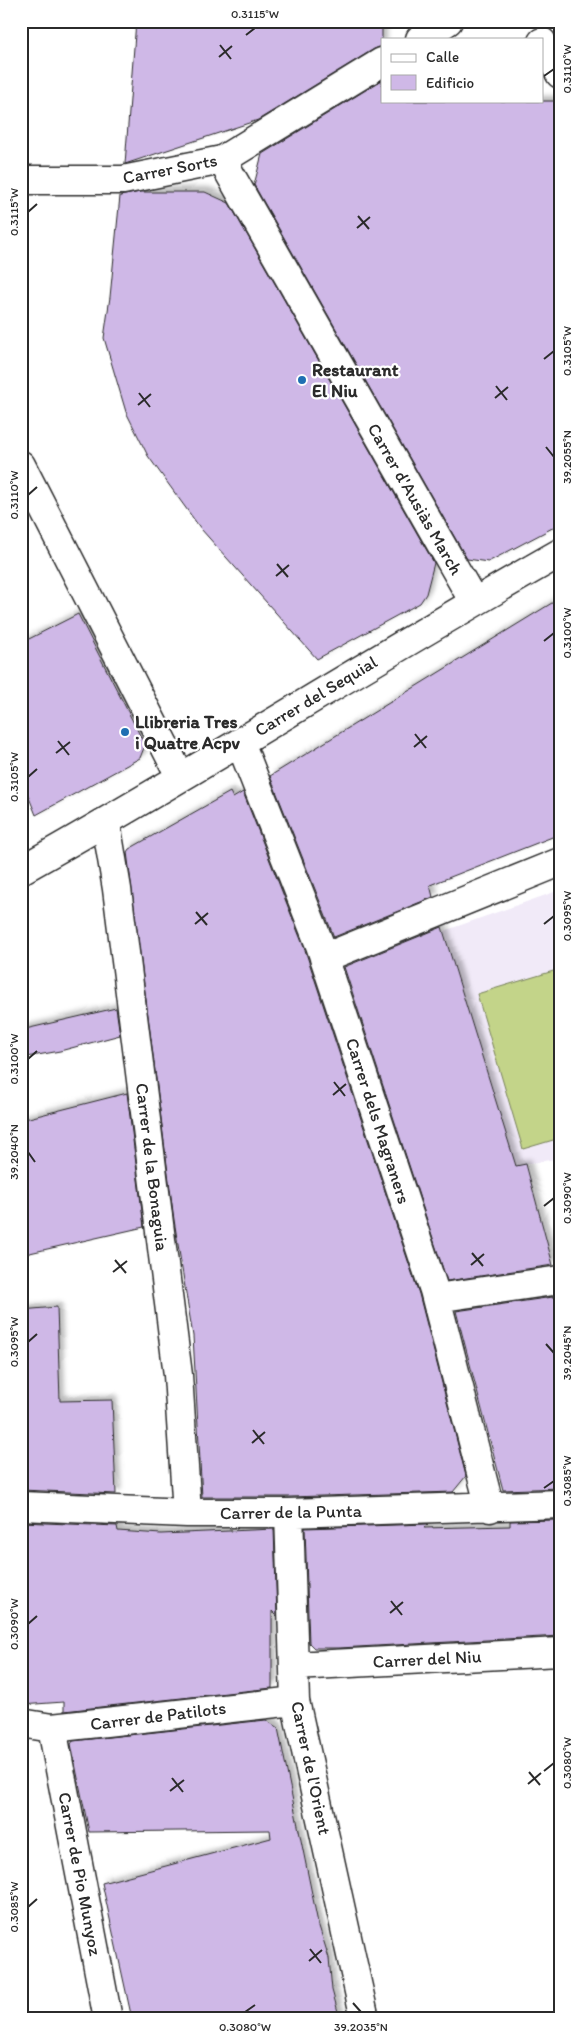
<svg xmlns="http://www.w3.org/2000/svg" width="581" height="2040" viewBox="0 0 581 2040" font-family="Itim,sans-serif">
	<defs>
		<filter id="shadow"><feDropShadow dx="4.5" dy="-4.5" stdDeviation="2.5" flood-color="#0004"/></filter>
	</defs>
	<rect width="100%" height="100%" fill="#fff"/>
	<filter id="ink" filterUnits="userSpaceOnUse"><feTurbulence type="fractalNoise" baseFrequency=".02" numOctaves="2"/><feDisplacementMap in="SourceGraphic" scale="10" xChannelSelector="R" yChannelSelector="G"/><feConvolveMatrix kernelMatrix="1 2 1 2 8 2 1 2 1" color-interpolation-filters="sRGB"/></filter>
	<g filter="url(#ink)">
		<!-- built -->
		<path fill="#f1eaf8" d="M 560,890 L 560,1158 L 516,1166 L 444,931 Z"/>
		<!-- pitch -->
		<path fill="#c3d489" stroke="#77805a" d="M 560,969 L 560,1138 L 523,1149 L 477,994 Z"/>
		<!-- building -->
		<path fill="#cfb8e7" stroke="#2b2b2b" filter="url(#shadow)" d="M 136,21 L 382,21 L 382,46 L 374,49 L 258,120 L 125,164 Z
			M 382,80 L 382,101 L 560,101 L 560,524 L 488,562 L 467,559 L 254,185 L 262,154 Z
			M 140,192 L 205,192 L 229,203 L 434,563 L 426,594 L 420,603 L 317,659 L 201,529 L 148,456 L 126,412 L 104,338 L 110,297 L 120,196 Z
			M 560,598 L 560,834 L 430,885 L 433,897 L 334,937 L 270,776 Z
			M 78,614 L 145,745 L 140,758 L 36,815 L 21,778 L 21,643 Z
			M 230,792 L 233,798 L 243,792 L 305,950 L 419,1294 L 466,1476 L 453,1492 L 289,1497 L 202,1497 L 193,1336 L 174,1220 L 127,852 L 129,849 Z
			M 442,927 L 516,1166 L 526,1164 L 553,1265 L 447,1281 L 344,967 Z
			M 116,1008 L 120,1035 L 60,1051 L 21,1058 L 21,1030 Z
			M 127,1093 L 144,1227 L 21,1255 L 21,1120 Z
			M 560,1296 L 560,1488 L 503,1490 L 456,1311 Z
			M 57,1307 L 60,1401 L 112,1400 L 116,1494 L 21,1490 L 21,1310 Z
			M 560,1520 L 560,1636 L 339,1648 L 314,1648 L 309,1643 L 305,1528 L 428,1524 L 424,1528 L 510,1526 L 510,1521 Z
			M 21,1522 L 117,1526 L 118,1531 L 161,1534 L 274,1529 L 277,1616 L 272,1611 L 272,1688 L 64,1711 L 64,1702 L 21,1705 Z
			M 266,1720 L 278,1728 L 318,1923 L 329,1958 L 332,1990 L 340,2019 L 132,2019 L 102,1883 L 271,1838 L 270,1830 L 89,1832 L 71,1744 L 73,1741 Z"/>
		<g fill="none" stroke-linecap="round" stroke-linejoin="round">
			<!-- minor casing -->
			<g stroke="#2b2b2b" stroke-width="31">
				<path id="minor" d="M 420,39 L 448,21
					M 542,42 L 560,74
					M 222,160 L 474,602
					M 21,180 L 123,180 L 222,160 L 382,62
					M 21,465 L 180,776
					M 240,742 L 320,945 L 434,1290 L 490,1508
					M 106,823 L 117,889 L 178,1375 L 187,1513
					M 21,870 C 203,768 378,656 560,553
					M 324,958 L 560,862
					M 436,1298 L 560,1280
					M 21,1506 L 187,1513 L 289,1513 L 560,1504
					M 289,1513 L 295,1701 L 365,2019
					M 294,1666 L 560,1652
					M 21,1723 L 52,1728 L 295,1701
					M 52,1728 L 108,2019"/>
			</g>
			<!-- minor -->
			<use href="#minor" stroke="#fff" stroke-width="28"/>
		</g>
	</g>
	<!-- ticks -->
	<path fill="none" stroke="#2b2b2b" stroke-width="2" d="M 246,35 L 255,28M 220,45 L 231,59M 219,57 L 232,46M 544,76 L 554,69M 28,212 L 37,204M 358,216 L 369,229M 357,228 L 370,217M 544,359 L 554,351M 496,386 L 507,400M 139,393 L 150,407M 495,398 L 508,387M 138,405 L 151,394M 546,447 L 554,457M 28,495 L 37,487M 277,564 L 288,577M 276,576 L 289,565M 544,641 L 554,633M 415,734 L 426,748M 58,741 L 69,755M 414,747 L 427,736M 56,753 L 70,742M 28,777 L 37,769M 196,912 L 207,925M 195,924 L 208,913M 544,924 L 554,916M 28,1059 L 37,1051M 334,1082 L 345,1096M 333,1095 L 346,1084M 28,1152 L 35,1162M 544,1206 L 554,1198M 472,1253 L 483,1266M 115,1260 L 126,1273M 471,1265 L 484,1254M 113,1272 L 127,1261M 28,1342 L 37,1334M 546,1344 L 554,1353M 253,1430 L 264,1444M 252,1443 L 265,1432M 544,1488 L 554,1481M 391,1601 L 402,1615M 390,1613 L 403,1602M 28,1624 L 37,1616M 544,1771 L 554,1763M 529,1772 L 540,1785M 172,1778 L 183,1792M 528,1784 L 541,1773M 170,1791 L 184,1780M 28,1907 L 37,1899M 310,1949 L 321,1963M 309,1961 L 322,1950M 353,2003 L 361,2012M 245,2012 L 255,2005"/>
	<!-- markers -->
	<g fill="#1f6fb2" stroke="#fff" stroke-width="2">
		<circle cx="302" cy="380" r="5"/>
		<circle cx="125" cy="732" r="5"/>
	</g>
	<g text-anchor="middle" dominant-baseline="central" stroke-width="4.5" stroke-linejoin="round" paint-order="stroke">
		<!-- street labels -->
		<g font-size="18" fill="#2b2b2b" stroke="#fff">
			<text transform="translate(170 169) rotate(-11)">Carrer Sorts</text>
			<text transform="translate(415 499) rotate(60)">Carrer d'Ausiàs March</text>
			<text transform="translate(316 696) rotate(-31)">Carrer del Sequial</text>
			<text transform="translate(378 1121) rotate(72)">Carrer dels Magraners</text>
			<text transform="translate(152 1167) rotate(83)">Carrer de la Bonaguia</text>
			<text transform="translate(291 1512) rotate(-1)">Carrer de la Punta</text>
			<text transform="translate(427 1659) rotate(-3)">Carrer del Niu</text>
			<text transform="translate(158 1716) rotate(-7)">Carrer de Patilots</text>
			<text transform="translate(311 1768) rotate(78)">Carrer de l'Orient</text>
			<text transform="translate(80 1874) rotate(79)">Carrer de Pio Munyoz</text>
		</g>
		<!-- poi labels -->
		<g font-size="18" font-weight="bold" fill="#2b2b2b" stroke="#fff" text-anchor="start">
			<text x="312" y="370">Restaurant<tspan x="312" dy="21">El Niu</tspan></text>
			<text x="135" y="722">Llibreria Tres<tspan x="135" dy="21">i Quatre Acpv</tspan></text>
		</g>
	</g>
	<!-- margin -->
	<rect width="581" height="2040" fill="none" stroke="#fff" stroke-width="55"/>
	<!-- legend -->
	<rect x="381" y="38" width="162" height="65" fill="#ffffff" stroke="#aaaaaa"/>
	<rect x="391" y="54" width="25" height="8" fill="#ffffff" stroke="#aaaaaa"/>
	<text x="426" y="62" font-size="15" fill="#2b2b2b">Calle</text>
	<rect x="391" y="75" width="25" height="15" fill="#cfb8e7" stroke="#aaaaaa"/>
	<text x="426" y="88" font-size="15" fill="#2b2b2b">Edificio</text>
	<rect x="28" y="28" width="526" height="1984" fill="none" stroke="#2b2b2b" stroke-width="2"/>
	<g font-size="12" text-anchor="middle" fill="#2b2b2b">
		<text x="255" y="18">0.3115°W</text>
		<text transform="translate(567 69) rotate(-90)" y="4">0.3110°W</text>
		<text transform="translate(14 212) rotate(-90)" y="4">0.3115°W</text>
		<text transform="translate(567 351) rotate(-90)" y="4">0.3105°W</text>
		<text transform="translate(567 457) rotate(-90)" y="4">39.2055°N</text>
		<text transform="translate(14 495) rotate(-90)" y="4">0.3110°W</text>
		<text transform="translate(567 633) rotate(-90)" y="4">0.3100°W</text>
		<text transform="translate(14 777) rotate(-90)" y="4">0.3105°W</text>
		<text transform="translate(567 916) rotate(-90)" y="4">0.3095°W</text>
		<text transform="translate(14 1059) rotate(-90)" y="4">0.3100°W</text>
		<text transform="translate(14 1152) rotate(-90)" y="4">39.2040°N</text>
		<text transform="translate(567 1198) rotate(-90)" y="4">0.3090°W</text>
		<text transform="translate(14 1342) rotate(-90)" y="4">0.3095°W</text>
		<text transform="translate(567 1353) rotate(-90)" y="4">39.2045°N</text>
		<text transform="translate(567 1481) rotate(-90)" y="4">0.3085°W</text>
		<text transform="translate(14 1624) rotate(-90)" y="4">0.3090°W</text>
		<text transform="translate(567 1763) rotate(-90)" y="4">0.3080°W</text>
		<text transform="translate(14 1907) rotate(-90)" y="4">0.3085°W</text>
		<text x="245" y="2031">0.3080°W</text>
		<text x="361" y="2031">39.2035°N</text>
	</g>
</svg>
